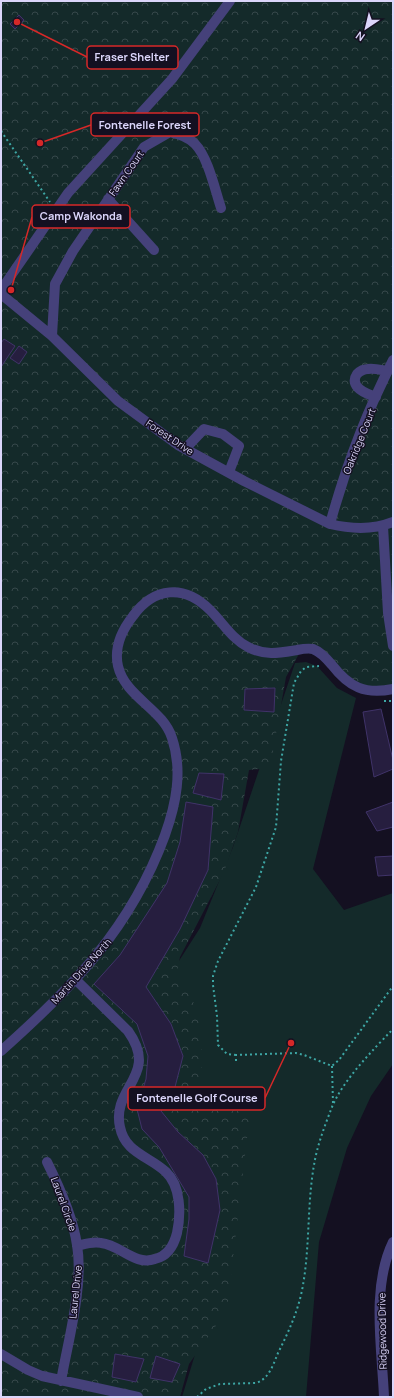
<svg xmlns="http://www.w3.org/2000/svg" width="394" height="1398" viewBox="0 0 394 1398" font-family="Manrope,sans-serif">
	<defs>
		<pattern id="forest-crowns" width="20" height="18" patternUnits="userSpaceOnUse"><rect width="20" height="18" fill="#142a2a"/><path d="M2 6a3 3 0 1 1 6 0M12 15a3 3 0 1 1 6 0" fill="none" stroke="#36484a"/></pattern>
	</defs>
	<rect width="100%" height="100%" fill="#141021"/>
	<!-- green -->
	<path fill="#142a2a" d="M 306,662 L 317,666 L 337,688 L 356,698 L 313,869 L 344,910 L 393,893 L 393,1064 L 371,1096 L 347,1148 L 319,1242 L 306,1397 L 182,1397 L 218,1279 L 212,1148 L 161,989 L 200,928 L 233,847 L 295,663 Z"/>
	<!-- forest -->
	<path fill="url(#forest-crowns)" d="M 1,1 L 393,1 L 393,693 L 382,695 L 332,671 L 317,656 L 309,653 L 299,654 L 286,677 L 270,768 L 249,770 L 238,832 L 224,872 L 180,957 L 177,971 C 182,981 189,991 193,1001 C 205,1034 203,1071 199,1105 L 250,1113 L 227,1310 L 189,1364 L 180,1397 L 1,1397 Z"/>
	<!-- building -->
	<path fill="#261e3f" stroke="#403369" d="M 19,15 L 24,20 L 15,29 L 10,24 Z
		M 4,339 L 15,346 L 1,367 L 1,343 Z
		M 19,346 L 27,352 L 19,364 L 10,358 Z
		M 275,688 L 274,712 L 244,710 L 245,689 Z
		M 381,709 L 393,760 L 393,769 L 374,777 L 363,712 Z
		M 199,773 L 224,774 L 221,800 L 193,793 Z
		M 186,802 L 213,807 L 208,870 L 180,929 L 146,987 L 171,1024 L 183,1056 L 175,1087 L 161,1111 L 178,1132 L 203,1155 L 216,1179 L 220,1210 L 208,1263 L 184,1256 L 189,1219 L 189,1197 L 159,1147 L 142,1129 L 137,1109 L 146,1079 L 148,1056 L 137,1024 L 94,984 L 120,955 L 167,883 L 180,842 Z
		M 393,802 L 393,827 L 377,831 L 366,812 Z
		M 393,856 L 393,875 L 378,876 L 375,857 Z
		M 115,1354 L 144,1359 L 136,1382 L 112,1377 Z
		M 156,1356 L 180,1364 L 172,1382 L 150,1378 Z"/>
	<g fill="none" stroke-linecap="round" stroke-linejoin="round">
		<!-- path -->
		<path stroke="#3da6a4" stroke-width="2" stroke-dasharray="2 3" stroke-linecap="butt" d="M 1,131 L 50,202
			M 384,701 L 393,701
			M 236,1055 L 227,1054 L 218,1045 L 217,1016 L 213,985 L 213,976 L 218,961 L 256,887 L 276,827 L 281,761 L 294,683 L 301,671 L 306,667 L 319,666
			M 236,1061 L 236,1055 L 296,1053 L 304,1055 L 332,1066 L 339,1060 L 393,986
			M 332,1066 L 333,1104
			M 197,1397 L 206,1389 L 220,1384 L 256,1383 C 269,1379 273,1365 278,1353 C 289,1331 299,1309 303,1285 C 310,1245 307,1205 314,1165 C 317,1146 325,1125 332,1107 C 343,1080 373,1050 393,1029"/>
		<!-- minor -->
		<path stroke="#45417a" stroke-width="10" d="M 108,199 L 154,250
			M 1,290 L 68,193 L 172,79 L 230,1
			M 1,294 L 52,336 L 118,401 L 178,445 L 244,481 L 330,524 C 351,529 373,530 393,522
			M 52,336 L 55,284 L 73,251 L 144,147 L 170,132 C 179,134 189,137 195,144 C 208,157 215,190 221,208
			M 376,397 C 367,394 348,387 357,374 C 360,371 364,369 368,369 C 374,368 381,370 387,371
			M 185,449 L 204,429 L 223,434 L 239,446 L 229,472
			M 330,524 C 345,469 367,411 393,360
			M 383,526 L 388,613 L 393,646
			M 75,979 L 128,1031 C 160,1076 111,1087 120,1127 C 125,1153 149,1156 166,1172 C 181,1186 181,1214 177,1233 C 174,1245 168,1256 155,1259 C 134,1266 121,1245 101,1243 C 93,1241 85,1244 77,1246
			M 1,1051 C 73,987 131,928 165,835 C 176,804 183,771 172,738 C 163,709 125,697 118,666 C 114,648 122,630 133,616 C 154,587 184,584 210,610 C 223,623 232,639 248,647 C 265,656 279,653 297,650 C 302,649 308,648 313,649 C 321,652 327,659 332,665 C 349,687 365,695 393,689
			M 47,1162 C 60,1188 73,1217 77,1245 C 84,1285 68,1341 61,1381
			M 1,1354 L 28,1370 L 42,1376 L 138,1397
			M 384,1397 C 382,1348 371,1287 393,1242"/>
	</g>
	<g text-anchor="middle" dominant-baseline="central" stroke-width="3" stroke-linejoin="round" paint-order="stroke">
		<!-- street labels -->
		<g font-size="10" fill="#dbd5fa" stroke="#141021">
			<text transform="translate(126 173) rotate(-55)">Fawn Court</text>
			<text transform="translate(170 437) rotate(34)">Forest Drive</text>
			<text transform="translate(359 441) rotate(-68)">Oakridge Court</text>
			<text transform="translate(81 971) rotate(-48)">Martin Drive North</text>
			<text transform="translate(64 1204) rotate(70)">Laurel Circle</text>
			<text transform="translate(75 1292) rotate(-84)">Laurel Drive</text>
			<text transform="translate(382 1331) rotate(-91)">Ridgewood Drive</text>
		</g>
	</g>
	<!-- callouts -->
	<path fill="none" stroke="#d62828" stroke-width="1.5" d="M17 22L87 57M40 143L91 125M11 290L32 217M291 1043L265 1098"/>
	<g fill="#d62828" stroke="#141021" stroke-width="1.5">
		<circle cx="17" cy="22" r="4"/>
		<circle cx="40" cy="143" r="4"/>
		<circle cx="11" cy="290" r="4"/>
		<circle cx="291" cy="1043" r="4"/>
	</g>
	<g fill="#141021" stroke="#d62828" stroke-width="1.5">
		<rect x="87" y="46" width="91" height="23" rx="4"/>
		<rect x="91" y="113" width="108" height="23" rx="4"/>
		<rect x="32" y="205" width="98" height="23" rx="4"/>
		<rect x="128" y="1087" width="137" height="23" rx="4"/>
	</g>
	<g font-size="11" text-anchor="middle" font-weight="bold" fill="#dbd5fa">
		<text x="132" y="61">Fraser Shelter</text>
		<text x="145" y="129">Fontenelle Forest</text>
		<text x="81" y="220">Camp Wakonda</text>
		<text x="197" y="1102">Fontenelle Golf Course</text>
	</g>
	<!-- border -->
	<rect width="394" height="1398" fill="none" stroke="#dbd5fa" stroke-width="4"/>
	<!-- north arrow -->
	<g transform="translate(366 28) rotate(215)" stroke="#141021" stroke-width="3" paint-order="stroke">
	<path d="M0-3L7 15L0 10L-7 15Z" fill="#dbd5fa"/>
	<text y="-6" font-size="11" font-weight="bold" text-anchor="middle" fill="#dbd5fa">N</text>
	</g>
</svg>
